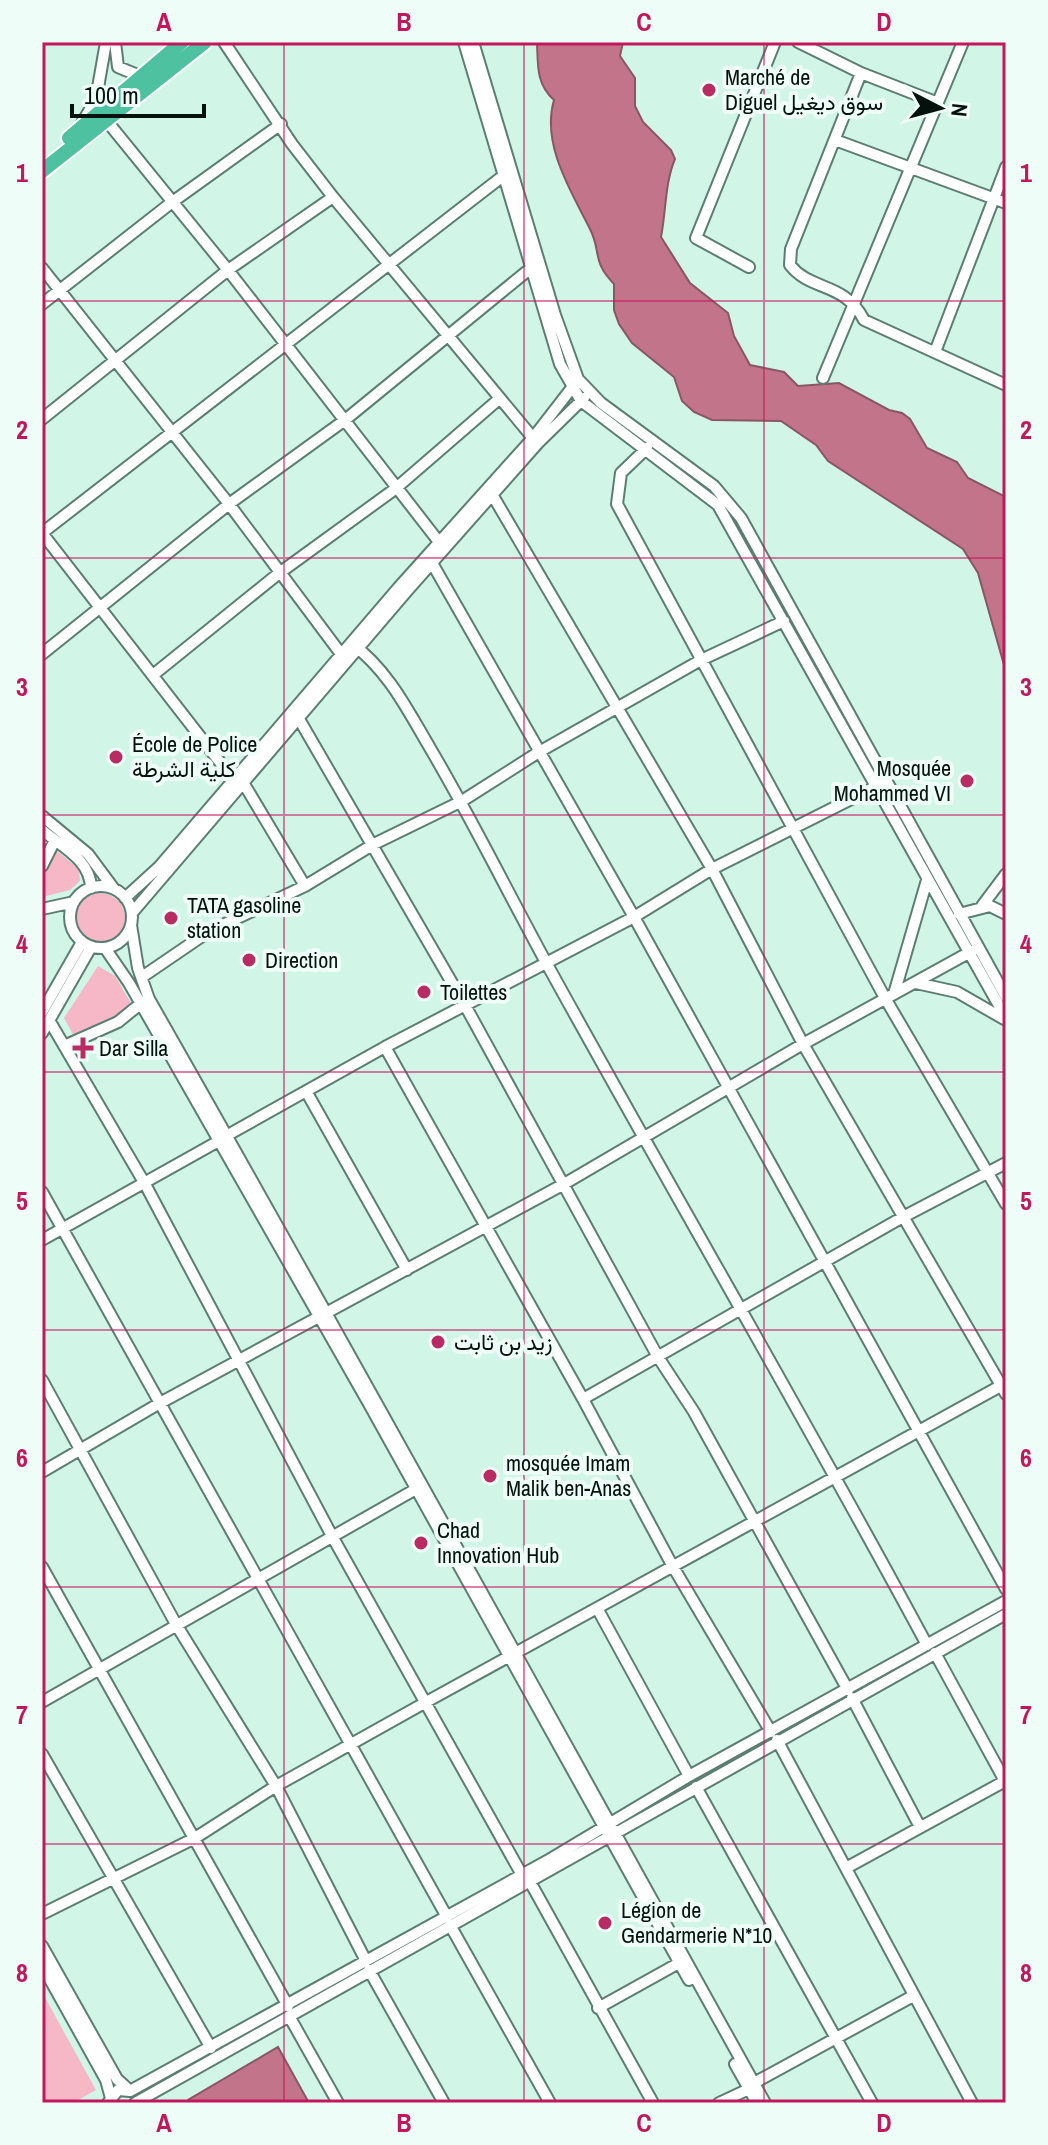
<svg xmlns="http://www.w3.org/2000/svg" width="1048" height="2145" viewBox="0 0 1048 2145" font-family="'Archivo Narrow',Vazirmatn,sans-serif">
	<rect width="100%" height="100%" fill="#d1f6e8"/>
	<!-- green -->
	<path fill="#f6b7c7" d="M 57,851 L 79,869 L 80,881 L 70,890 L 42,897 L 42,872 Z
		M75 918a25 25 0 1 1 50 0a25 25 0 1 1-50 0Z
		M 98,966 L 115,976 L 132,1005 L 109,1021 L 74,1036 L 64,1018 Z
		M 42,1992 L 96,2090 L 73,2103 L 42,2103 Z"/>
	<!-- water -->
	<path fill="#c2748a" stroke="#895664" stroke-width="2" d="M 537,42 L 623,42 L 620,56 L 635,78 L 635,106 L 643,122 L 671,150 L 675,159 C 665,182 666,212 661,237 L 690,283 L 728,313 L 734,336 L 750,365 L 784,372 L 798,386 L 839,383 L 889,410 L 902,413 L 910,419 L 927,448 L 957,462 L 968,478 L 1006,497 L 1006,672 L 978,573 L 963,549 L 828,461 L 816,445 L 781,421 L 712,420 L 694,412 L 682,401 L 674,377 L 632,343 L 619,324 L 614,310 L 614,284 C 591,260 602,253 590,229 C 571,191 541,144 554,100 C 536,84 538,65 537,42 Z
		M 278,2047 L 309,2103 L 187,2103 L 188,2100 Z"/>
	<g fill="none" stroke-linecap="round" stroke-linejoin="round">
		<!-- minor casing -->
		<g stroke="#5c7e72" stroke-width="14">
			<path id="minor" d="M 115,42 L 118,67 L 140,76
				M 224,42 L 292,144 L 333,197 L 533,438
				M 464,42 L 560,364 L 581,401 L 718,505 L 1006,1018
				M 473,42 L 555,315 L 578,379 L 601,403 L 714,486 L 741,518 L 1006,997
				M 798,42 L 861,73 L 938,103
				M 861,73 L 791,249 L 790,265 C 811,292 844,281 864,320 L 1006,385
				M 106,120 L 228,270 L 439,542
				M 82,123 L 96,99 L 106,42
				M 835,140 L 1006,203
				M 749,267 L 696,238 L 775,42
				M 42,268 L 229,504 L 344,658
				M 42,304 L 171,203 L 281,124
				M 935,352 L 1006,167
				M 823,378 L 963,42
				M 42,419 L 228,270 L 333,197
				M 647,448 L 621,473 L 617,504 L 885,998 L 1006,1204
				M 493,496 L 712,869 L 803,1044 L 1006,1394
				M 432,563 L 634,917 L 1006,1589
				M 351,643 C 388,670 407,709 430,748 C 472,819 508,893 548,966 C 673,1193 804,1416 927,1645
				M 42,654 L 229,504 L 345,420 L 531,268
				M 153,675 L 278,574 L 395,489 L 499,399
				M 299,719 L 466,1007 L 658,1357 L 694,1412 L 848,1690
				M 233,779 L 42,533 L 503,176
				M 244,784 L 305,886
				M 42,816 L 88,854 L 114,889
				M 42,830 C 62,847 90,859 91,888
				M 42,866 L 55,840
				M70 917a31 31 0 1 1 62 0a31 31 0 1 1-62 0Z
				M 125,898 L 159,867 L 399,587 L 533,438 L 574,385
				M 982,906 L 1006,874
				M 42,909 L 74,902
				M 132,913 L 407,591 L 538,443 L 584,398
				M 959,914 L 990,906 L 1006,914
				M 131,925 L 138,968 L 149,999 C 358,1365 560,1735 765,2103
				M 105,948 L 129,983 L 368,1402 L 689,1980
				M 142,977 L 208,932 L 305,886 L 374,844 L 462,801 L 539,752 L 701,660 L 784,621
				M 916,983 L 957,992 L 1004,1019
				M 894,994 L 927,880
				M 42,1012 L 82,942
				M 49,1020 L 145,1184 L 332,1536 L 522,1875
				M 42,1033 L 91,947
				M 64,1046 L 118,1022 L 139,1005
				M 385,1047 L 583,1399 L 903,1217 L 1006,1163
				M 306,1091 L 407,1270
				M 226,1136 L 385,1047 L 634,917 L 712,869 L 883,783
				M 42,1192 L 447,1917
				M 42,1240 L 217,1142
				M 42,1380 L 177,1626 L 276,1786 L 366,1961
				M 583,1399 L 672,1565 L 771,1732
				M 42,1472 L 160,1403 L 564,1184 L 803,1044 L 972,951
				M 42,1567 L 288,2006
				M 597,1608 L 689,1776
				M 935,1653 L 1006,1783
				M 852,1698 L 920,1827
				M 42,1702 L 416,1489
				M 777,1740 L 972,2103
				M 42,1754 L 211,2048
				M 696,1787 L 872,2103
				M 846,1868 L 1005,1781
				M 529,1880 L 653,2103
				M 42,1914 L 195,1838 L 276,1786 L 428,1701 L 1006,1383
				M 450,1925 L 550,2103
				M 42,1946 L 117,2079 L 129,2090
				M 42,1965 L 106,2080 L 112,2102
				M 369,1970 L 444,2103
				M 598,2008 L 679,1963
				M 289,2016 L 338,2103
				M 735,2064 L 757,2103
				M 754,2083 L 913,1996
				M 108,2103 L 118,2090 L 130,2091 L 547,1861 L 689,1776 L 1006,1601
				M 135,2103 L 1006,1614
				M 719,2103 L 749,2089"/>
		</g>
		<!-- highway casing -->
		<g stroke="#fff" stroke-width="18">
			<path id="highway" d="M 69,138 L 182,42
				M 42,171 L 205,42"/>
		</g>
		<!-- minor -->
		<use href="#minor" stroke="#fff" stroke-width="10"/>
		<!-- highway -->
		<use href="#highway" stroke="#4ec1a1" stroke-width="14"/>
	</g>
	<!-- grid -->
	<path fill="none" stroke="#c2185b" stroke-width="2" stroke-opacity="0.55" d="M 284,42 L 284,2103M 524,42 L 524,2103M 764,42 L 764,2103M 42,301 L 1006,301M 42,558 L 1006,558M 42,815 L 1006,815M 42,1072 L 1006,1072M 42,1330 L 1006,1330M 42,1587 L 1006,1587M 42,1844 L 1006,1844"/>
	<!-- markers -->
	<g fill="#b82c63" stroke="#effdf8" stroke-width="3">
		<circle cx="709" cy="90" r="8"/>
		<circle cx="116" cy="757" r="8"/>
		<circle cx="967" cy="781" r="8"/>
		<circle cx="171" cy="918" r="8"/>
		<circle cx="249" cy="960" r="8"/>
		<circle cx="424" cy="992" r="8"/>
		<path d="M79 1036h8v8h8v8h-8v8h-8v-8h-8v-8h8z"/>
		<circle cx="438" cy="1342" r="8"/>
		<circle cx="490" cy="1476" r="8"/>
		<circle cx="421" cy="1543" r="8"/>
		<circle cx="605" cy="1923" r="8"/>
	</g>
	<g text-anchor="middle" dominant-baseline="central" stroke-width="8" stroke-linejoin="round" paint-order="stroke">
		<!-- poi labels -->
		<g font-size="22" fill="#05110d" stroke="#effdf8" text-anchor="start">
			<text x="725" y="77">Marché de<tspan x="725" dy="25">Diguel سوق ديغيل</tspan></text>
			<text x="132" y="744">École de Police<tspan x="132" dy="25">كلية الشرطة</tspan></text>
			<text x="951" y="768" text-anchor="end">Mosquée<tspan x="951" dy="25">Mohammed VI</tspan></text>
			<text x="187" y="905">TATA gasoline<tspan x="187" dy="25">station</tspan></text>
			<text x="265" y="960">Direction</text>
			<text x="440" y="992">Toilettes</text>
			<text x="99" y="1048">Dar Silla</text>
			<text x="454" y="1342">زيد بن ثابت</text>
			<text x="506" y="1463">mosquée Imam<tspan x="506" dy="25">Malik ben-Anas</tspan></text>
			<text x="437" y="1530">Chad<tspan x="437" dy="25">Innovation Hub</tspan></text>
			<text x="621" y="1910">Légion de<tspan x="621" dy="25">Gendarmerie N*10</tspan></text>
		</g>
	</g>
	<!-- border -->
	<rect width="1048" height="2145" fill="none" stroke="#effdf8" stroke-width="88"/>
	<!-- north arrow -->
	<g transform="translate(940 108) rotate(96)" stroke="#effdf8" stroke-width="6" paint-order="stroke">
	<path d="M0-6L14 30L0 20L-14 30Z" fill="#05110d"/>
	<text y="-12" font-size="22" font-weight="bold" text-anchor="middle" fill="#05110d">N</text>
	</g>
	<!-- scale -->
	<path d="M72 104v12h132v-12" fill="none" stroke="#05110d" stroke-width="4"/>
	<text x="84" y="104" font-size="24" fill="#05110d" stroke="#effdf8" stroke-width="6" paint-order="stroke">100 m</text>
	<rect x="44" y="44" width="960" height="2057" fill="none" stroke="#c2185b" stroke-width="3"/>
	<g font-size="26" text-anchor="middle" font-weight="bold" fill="#c2185b">
		<text x="164" y="31">A</text>
		<text x="404" y="31">B</text>
		<text x="644" y="31">C</text>
		<text x="884" y="31">D</text>
		<text x="22" y="182">1</text>
		<text x="1026" y="182">1</text>
		<text x="22" y="439">2</text>
		<text x="1026" y="439">2</text>
		<text x="22" y="696">3</text>
		<text x="1026" y="696">3</text>
		<text x="22" y="953">4</text>
		<text x="1026" y="953">4</text>
		<text x="22" y="1210">5</text>
		<text x="1026" y="1210">5</text>
		<text x="22" y="1467">6</text>
		<text x="1026" y="1467">6</text>
		<text x="22" y="1724">7</text>
		<text x="1026" y="1724">7</text>
		<text x="22" y="1982">8</text>
		<text x="1026" y="1982">8</text>
		<text x="164" y="2132">A</text>
		<text x="404" y="2132">B</text>
		<text x="644" y="2132">C</text>
		<text x="884" y="2132">D</text>
	</g>
</svg>
